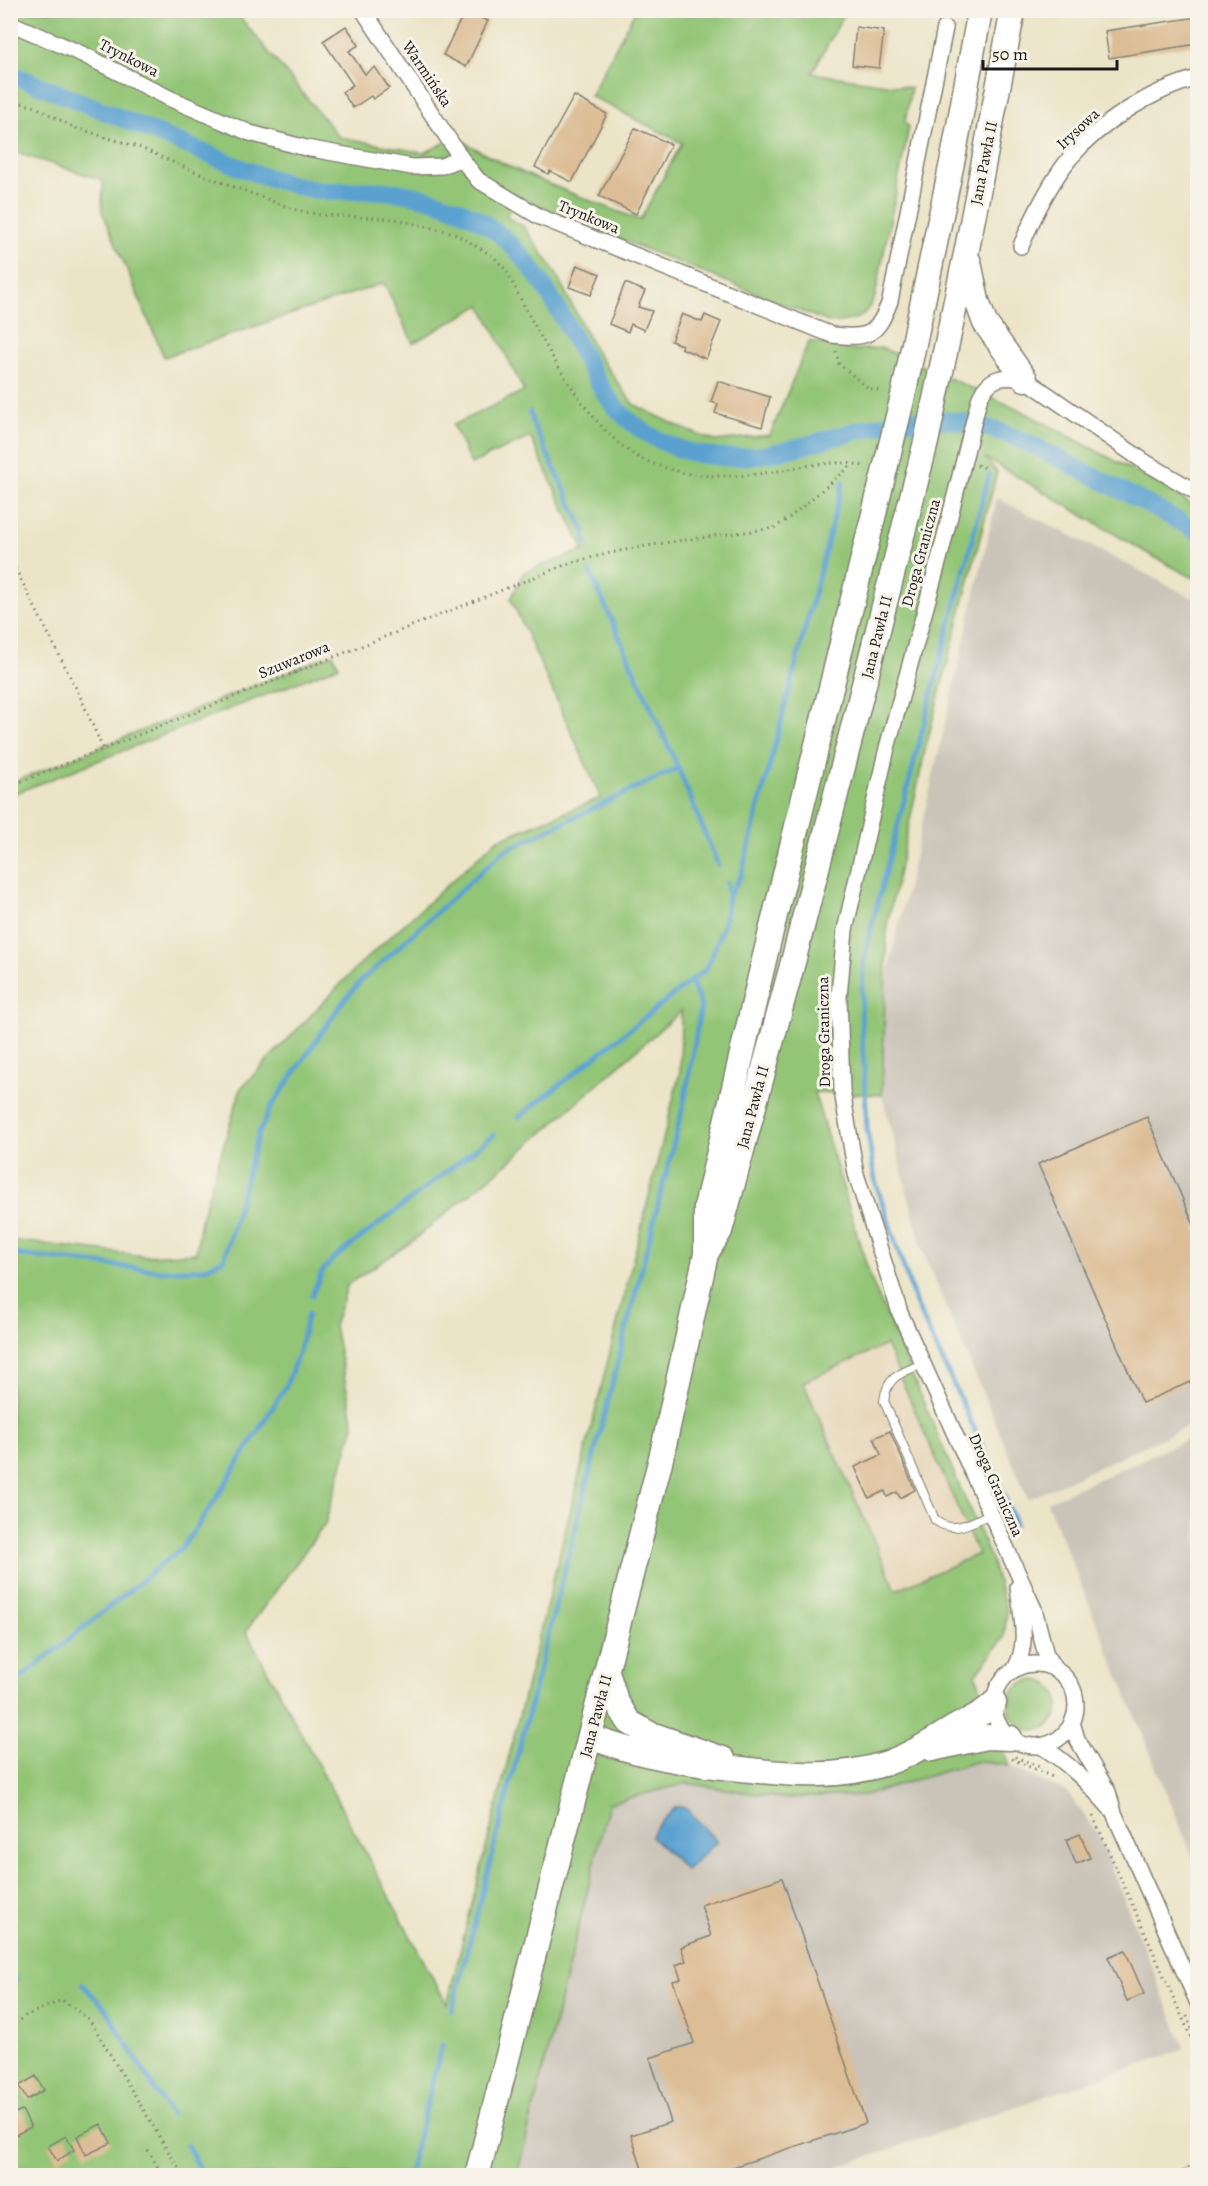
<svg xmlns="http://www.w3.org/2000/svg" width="1208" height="2186" viewBox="0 0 1208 2186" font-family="Alegreya,serif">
	<rect width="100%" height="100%" fill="#f7f3e8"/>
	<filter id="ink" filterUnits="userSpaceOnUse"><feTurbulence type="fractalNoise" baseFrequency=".0167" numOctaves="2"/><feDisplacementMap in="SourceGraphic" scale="12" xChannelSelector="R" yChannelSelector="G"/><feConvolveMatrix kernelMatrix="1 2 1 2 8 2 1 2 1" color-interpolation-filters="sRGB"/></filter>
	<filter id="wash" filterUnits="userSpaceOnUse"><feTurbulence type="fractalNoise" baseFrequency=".008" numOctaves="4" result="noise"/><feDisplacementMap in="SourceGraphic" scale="24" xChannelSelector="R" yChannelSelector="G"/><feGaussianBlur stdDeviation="1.35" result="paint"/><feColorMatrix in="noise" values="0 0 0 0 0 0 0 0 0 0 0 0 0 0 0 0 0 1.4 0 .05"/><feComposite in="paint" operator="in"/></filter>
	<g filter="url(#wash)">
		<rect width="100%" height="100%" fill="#ebe4c7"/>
		<!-- built -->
		<path fill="#e5d5b7" d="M 886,1345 L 978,1554 L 896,1590 L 803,1382 Z"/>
		<!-- industrial -->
		<path fill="#c9c3b8" d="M 997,498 L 1197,600 L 1197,1422 L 1028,1499 L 924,1255 L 870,1050 Z
			M 1197,1435 L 1197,1867 L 1047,1502 Z
			M 979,1761 L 1009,1766 L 1067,1792 L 1097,1833 L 1185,2049 L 815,2175 L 517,2176 L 609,1803 L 687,1783 L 782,1798 L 865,1795 Z"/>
		<!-- green -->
		<path fill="#93c576" stroke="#587049" stroke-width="1.5" fill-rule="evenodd" d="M 10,11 L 235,11 L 339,137 L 424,153 L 456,137 C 515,174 576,195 640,220 L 682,143 L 590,96 L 635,11 L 846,11 L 812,73 L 911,88 L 905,122 L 909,127 L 875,297 C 863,321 855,320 831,323 L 564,217 L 515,195 L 506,217 L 523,226 L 554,270 L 596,352 L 633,404 L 684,429 L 715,441 L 770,435 L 809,341 L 853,350 L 882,348 L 1022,411 L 1166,488 L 1197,508 L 1197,580 L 1147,553 L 984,457 L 997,472 L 926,746 L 887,925 L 882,1095 L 814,1092 L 870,1277 L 990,1557 L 1007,1612 L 1004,1638 L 976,1675 L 1009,1766 L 978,1761 L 865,1795 L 782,1798 L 687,1783 L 609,1803 L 517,2175 L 11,2175 L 11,1240 L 144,1256 L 196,1253 L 201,1219 L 241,1088 L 358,966 L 497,840 L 601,798 L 511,599 L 524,572 L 584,550 L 530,437 L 471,464 L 453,425 L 524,391 L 481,305 L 413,343 L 384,283 L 164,357 L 102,211 L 103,180 L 11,151 ZM 681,1011 L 680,1072 L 447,2004 L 246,1631 L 325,1524 L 354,1425 L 334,1326 L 348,1284 L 410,1243 L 508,1163 ZM 886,1345 L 978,1554 L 896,1590 L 803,1382 Z
			M 333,654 L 339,666 L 11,795 L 11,783 Z
			M1009 1705a25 25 0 1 1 50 0a25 25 0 1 1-50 0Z"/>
		<!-- water -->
		<path fill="#5aa1d0" stroke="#3b5e76" stroke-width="1.5" d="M 676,1807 L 683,1807 L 688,1810 L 717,1842 L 686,1870 L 651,1836 L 655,1828 Z"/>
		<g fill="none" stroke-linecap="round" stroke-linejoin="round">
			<!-- stream -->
			<path stroke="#5aa1d0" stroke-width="5" d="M 530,412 L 533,424 L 584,530 L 586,545
				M 989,475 L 873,920 L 864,959 L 861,1012 L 867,1128 L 875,1181 L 916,1304 L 998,1480 L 1015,1524
				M 678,768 L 718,865
				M 729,896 L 741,876 L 843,482
				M 519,1117 L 706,969 C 717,943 732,911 727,883
				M 10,1254 L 162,1271 L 204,1269 L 224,1259 L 258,1135 L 271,1107 L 342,1003 L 359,983 L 504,851 L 678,768 L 590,572
				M 312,1295 L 322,1272 L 332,1260 L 494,1135
				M 10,1687 L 182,1548 L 214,1502 L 286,1386 L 299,1351 L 308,1314
				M 10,1972 L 16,1979
				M 82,1984 L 105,2008 L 171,2115
				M 452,2011 L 684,1103 L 701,1006 L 691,980
				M 187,2145 L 204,2176
				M 408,2176 L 442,2045"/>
			<!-- canal -->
			<path stroke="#5aa1d0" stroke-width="18" d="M 10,74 C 74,98 137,125 200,151 C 221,159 242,169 263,176 C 280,181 299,187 316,190 C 339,193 362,189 384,191 C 418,194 458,205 487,225 C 532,255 558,309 583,355 C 594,374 604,396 620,412 C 638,430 659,442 683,450 C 763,476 838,425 917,420 C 983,416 1027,442 1083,471 C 1122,491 1160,510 1198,532"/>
		</g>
		<g id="blocks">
			<!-- building -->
			<path fill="#dcbd95" d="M 465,11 L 488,21 L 466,67 L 443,55 Z
				M 1197,17 L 1197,44 L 1109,58 L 1105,31 Z
				M 346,26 L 359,45 L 349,51 L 365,74 L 375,67 L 389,88 L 373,99 L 371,96 L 353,108 L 342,92 L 353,85 L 323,41 Z
				M 856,27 L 884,31 L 879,68 L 852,65 Z
				M 574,96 L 607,114 L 572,182 L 550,171 L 548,174 L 535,167 Z
				M 635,128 L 671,144 L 636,214 L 599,196 Z
				M 577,265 L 600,274 L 591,295 L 569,287 Z
				M 625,283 L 645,291 L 638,307 L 652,311 L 644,330 L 631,324 L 628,332 L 609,324 Z
				M 682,314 L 702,322 L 705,315 L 721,322 L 706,359 L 681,348 L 682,345 L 671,341 Z
				M 718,381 L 770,397 L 762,427 L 715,413 L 718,404 L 711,402 Z
				M 1147,1117 L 1197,1232 L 1197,1379 L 1142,1403 L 1038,1164 Z
				M 890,1431 L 915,1490 L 900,1498 L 897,1492 L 887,1497 L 885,1491 L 869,1498 L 855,1467 L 881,1455 L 874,1438 Z
				M 1080,1834 L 1090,1858 L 1076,1864 L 1066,1840 Z
				M 782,1878 L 866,2123 L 709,2175 L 644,2175 L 631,2135 L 671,2122 L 650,2058 L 694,2043 L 673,1981 L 681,1979 L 676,1965 L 686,1961 L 681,1947 L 711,1936 L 701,1905 Z
				M 1125,1950 L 1144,1994 L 1127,2001 L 1108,1957 Z
				M 36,2076 L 44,2090 L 27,2100 L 19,2086 Z
				M 22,2110 L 31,2127 L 10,2138 L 10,2115 Z
				M 101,2124 L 111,2143 L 86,2155 L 77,2136 Z
				M 66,2136 L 74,2150 L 57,2161 L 48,2146 Z"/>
		</g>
	</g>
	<g filter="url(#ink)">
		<use href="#blocks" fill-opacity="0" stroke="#848072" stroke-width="1.5"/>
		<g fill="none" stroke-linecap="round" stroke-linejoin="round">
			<!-- lane casing -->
			<g stroke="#848072" stroke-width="10">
				<path id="lane" d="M 1124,13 L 1143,10
					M 922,1364 C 902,1373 887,1375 884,1401 L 935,1520 C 953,1535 970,1523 990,1514
					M 1182,2176 L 1198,2168"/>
			</g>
			<!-- street casing -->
			<g stroke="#848072" stroke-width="18">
				<path id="street" d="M 363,10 L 461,158 L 478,180 L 540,217 L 832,335 C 868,339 877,336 890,301 L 945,28
					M 10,23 L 82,54 L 171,99 L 250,133 L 306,148 L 412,167 L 442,166 L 461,158
					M 1021,246 C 1034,215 1049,184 1070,158 C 1100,123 1154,89 1198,78
					M994 1705a41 41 0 1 1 82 0a41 41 0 1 1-82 0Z
					M 1014,1670 C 1030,1646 1021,1615 1018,1587
					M 1055,1670 L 1046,1655 L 1034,1609 L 900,1313 L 856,1174 L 842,1091 L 839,997 L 845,930 L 887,748 L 941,552 L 979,400 C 988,377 1002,375 1025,379 L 1145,462 L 1198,493
					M 1072,1722 L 1077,1739 L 1108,1792 L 1114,1813 L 1198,2003
					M 1041,1746 C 1069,1763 1089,1784 1110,1808"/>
			</g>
			<!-- primary casing -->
			<g stroke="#848072" stroke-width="27">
				<path id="primary" d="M 969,262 L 977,301 L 985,323 L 1025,379
					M 707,1252 L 720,1231 L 726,1209 L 793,962 L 926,442 L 967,249 L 1013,10
					M 607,1672 L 616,1701 L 629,1722 L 648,1733 L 723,1759
					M 590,1737 C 641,1756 689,1764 742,1769 C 790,1775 840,1779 887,1763 C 910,1755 931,1742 952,1729 C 967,1720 982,1716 994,1703
					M 932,1749 L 986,1737 L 1010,1738
					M 477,2176 L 662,1454 L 706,1254 L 706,1207 L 764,960 L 903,396 L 954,153 L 980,10"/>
			</g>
			<!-- path -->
			<path stroke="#848072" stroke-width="3" stroke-dasharray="1.5 4.5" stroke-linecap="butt" d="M 10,100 L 36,107 L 73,127 L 141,148 L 200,174 L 293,209 L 321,215 L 395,219 L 454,233 L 493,256 L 506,270 C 533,324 588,435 644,460 C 678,475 710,478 747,475 C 785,473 827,456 864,466
				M 836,351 L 839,364 L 868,388 L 882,391
				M 977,465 L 986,468
				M 10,558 L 80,696 L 103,749
				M 10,786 L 565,565 C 633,544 703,538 774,528 L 789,518 L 853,464
				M 1015,1757 L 1043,1768
				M 1012,1759 L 1055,1778
				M 1093,1816 L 1198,2053
				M 1187,2016 L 1198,2044
				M 10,2027 L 25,2016 L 62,2000 L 89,2019 L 183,2176
				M 148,2150 L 163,2176"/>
			<!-- lane -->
			<use href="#lane" stroke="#fff" stroke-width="8"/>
			<!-- street -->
			<use href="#street" stroke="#fff" stroke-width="15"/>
			<!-- primary -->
			<use href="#primary" stroke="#fff" stroke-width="24"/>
		</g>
	</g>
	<g text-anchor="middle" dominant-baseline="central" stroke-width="6" stroke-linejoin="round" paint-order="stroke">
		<!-- street labels -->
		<g font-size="16" fill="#1c1c1c" stroke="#f7f3e8">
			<text transform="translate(129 58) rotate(27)">Trynkowa</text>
			<text transform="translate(427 74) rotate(56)">Warmińska</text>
			<text transform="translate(1078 129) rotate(-43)">Irysowa</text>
			<text transform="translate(984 163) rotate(-79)">Jana Pawła II</text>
			<text transform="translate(589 217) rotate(22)">Trynkowa</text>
			<text transform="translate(921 553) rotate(-75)">Droga Graniczna</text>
			<text transform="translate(877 637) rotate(-76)">Jana Pawła II</text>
			<text transform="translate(294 660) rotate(-22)">Szuwarowa</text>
			<text transform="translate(824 1032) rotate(-91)">Droga Graniczna</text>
			<text transform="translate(753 1107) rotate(-75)">Jana Pawła II</text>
			<text transform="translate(996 1485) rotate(66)">Droga Graniczna</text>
			<text transform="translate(596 1716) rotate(-75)">Jana Pawła II</text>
		</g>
	</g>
	<!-- margin -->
	<rect width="1208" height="2186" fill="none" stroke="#f7f3e8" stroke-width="36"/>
	<!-- scale -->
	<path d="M983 60v9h134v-9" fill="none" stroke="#1c1c1c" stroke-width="3"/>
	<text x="992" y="60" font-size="18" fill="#1c1c1c" stroke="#f7f3e8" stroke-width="4.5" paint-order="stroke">50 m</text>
</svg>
